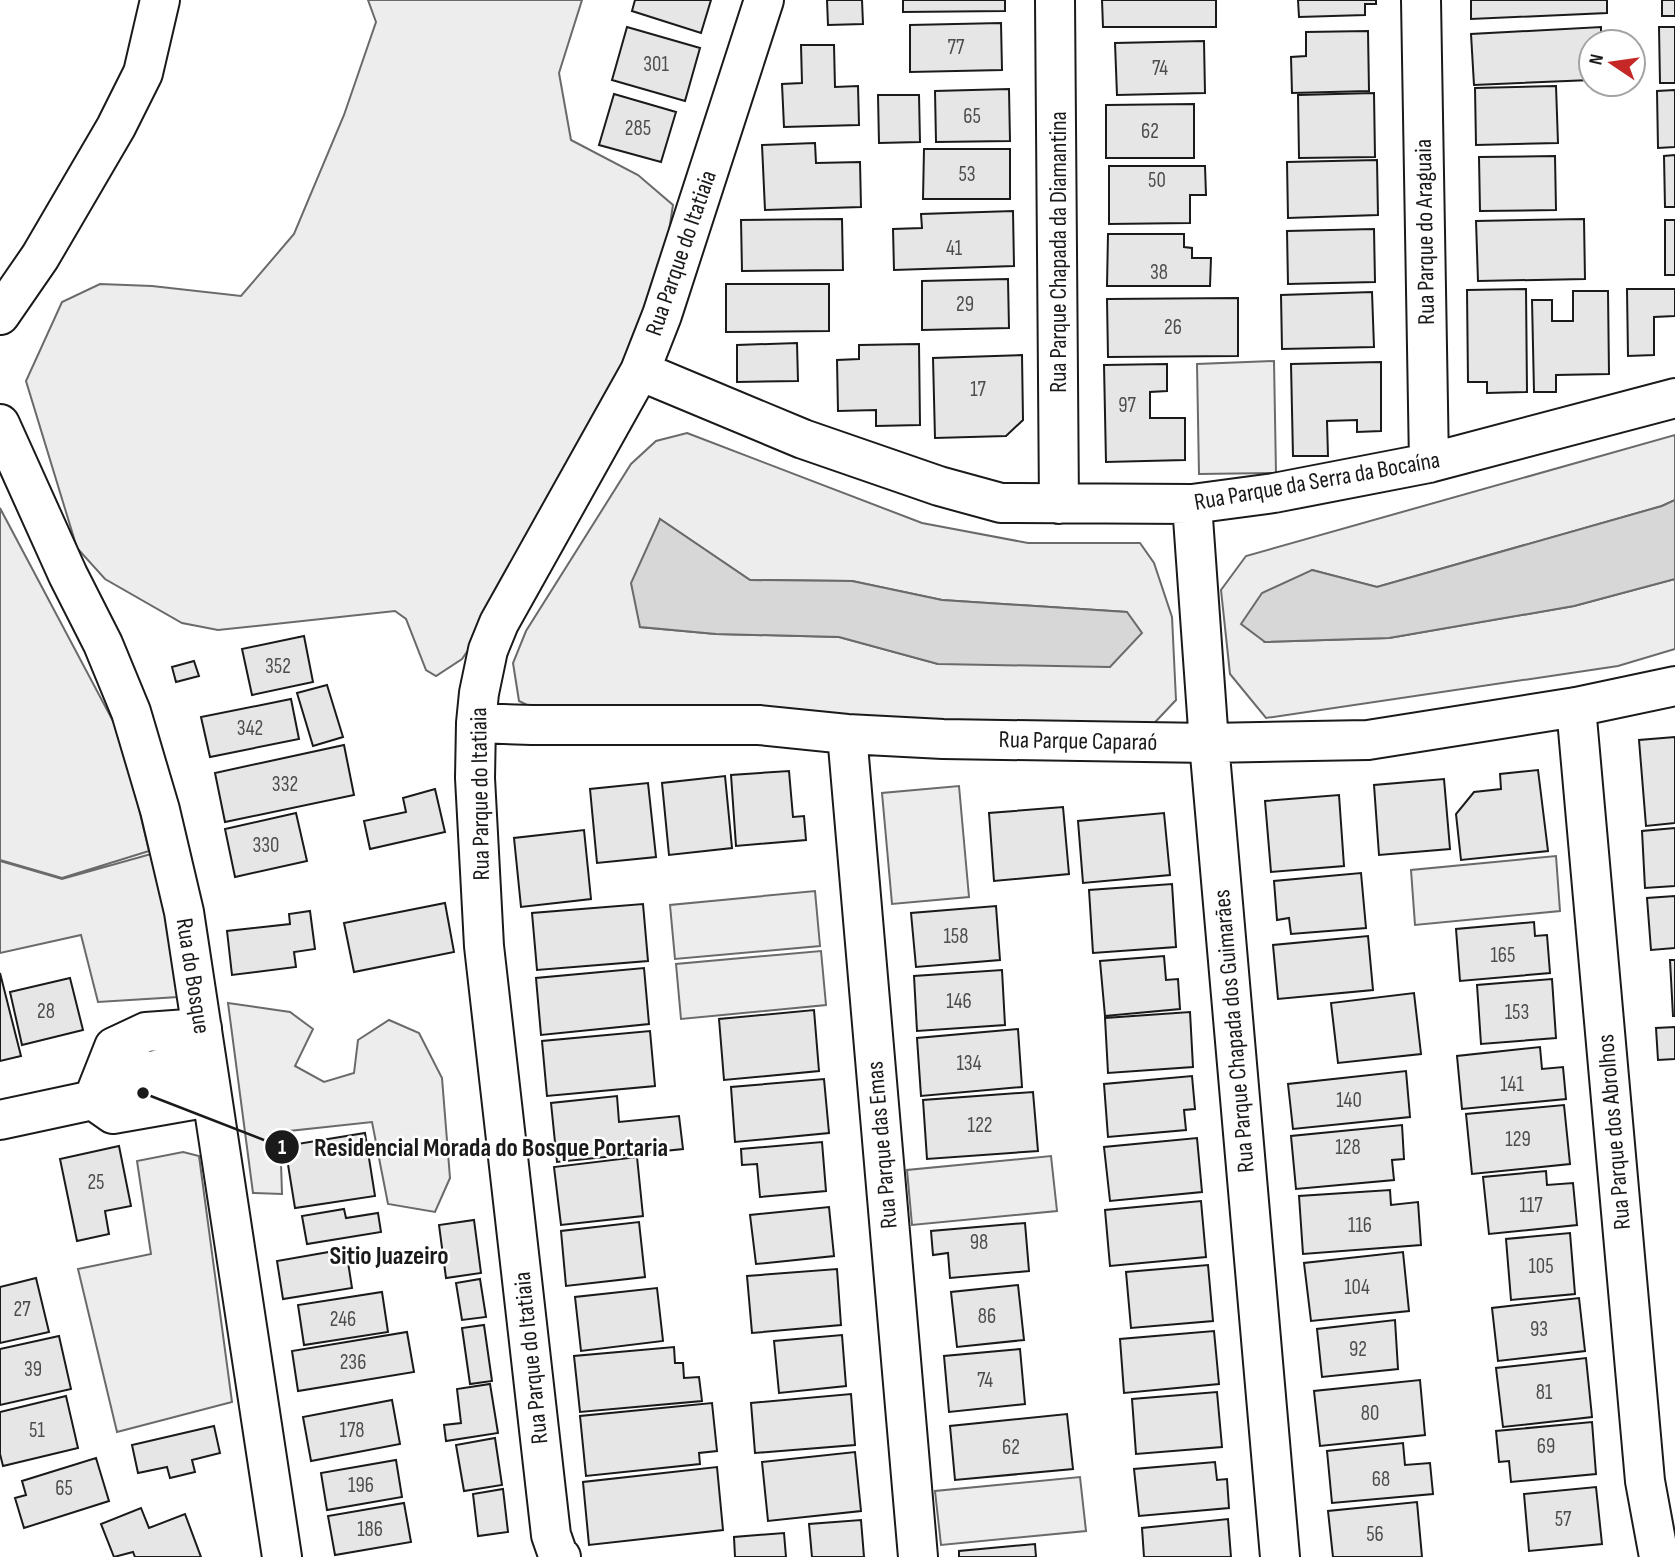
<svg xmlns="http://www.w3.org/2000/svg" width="1675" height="1557" viewBox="0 0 1675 1557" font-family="'Sofia Sans Condensed',sans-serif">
	<rect width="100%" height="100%" fill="#fff"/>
	<!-- built -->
	<path fill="#ededed" stroke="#6a6a6a" stroke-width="2" fill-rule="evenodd" d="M 368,0 L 582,0 L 559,73 L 571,140 L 638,175 L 673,205 L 666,251 L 620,379 L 512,587 L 462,659 L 436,676 L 426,670 L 406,619 L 395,611 L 218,630 L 182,623 L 105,579 L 77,548 L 26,381 L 62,302 L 100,284 L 152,286 L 241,296 L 294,234 L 344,115 L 376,22 Z
		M 1274,361 L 1276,473 L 1199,474 L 1197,364 Z
		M 687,433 L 922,523 L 1028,543 L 1140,543 L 1154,563 L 1172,617 L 1176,700 L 1143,735 L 553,718 L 519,701 L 513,663 L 526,631 L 631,464 L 656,441 ZM 660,519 L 750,580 L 852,581 L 942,600 L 1127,612 L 938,664 L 839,637 L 716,634 L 640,627 Z
		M 1675,435 L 1675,500 L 1662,506 L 1377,587 L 1312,570 L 1265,642 L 1389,638 L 1574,606 L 1675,579 L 1675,649 L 1618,666 L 1266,718 L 1230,674 L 1221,590 L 1246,556 Z
		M 0,508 L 122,738 L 149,851 L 62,878 L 0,860 Z
		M 959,786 L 969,897 L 892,904 L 882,793 Z
		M 151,854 L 172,938 L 178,997 L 98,1002 L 81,935 L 0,953 L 0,861 L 62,879 Z
		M 1556,856 L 1560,911 L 1415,925 L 1411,870 Z
		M 815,891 L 820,946 L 675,959 L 670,905 Z
		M 821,951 L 826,1005 L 681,1019 L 676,964 Z
		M 228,1003 L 290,1012 L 313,1029 L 295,1066 L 324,1082 L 354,1073 L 358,1040 L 389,1020 L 419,1033 L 442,1078 L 450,1178 L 435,1212 L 388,1204 L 372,1122 L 280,1132 L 282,1194 L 253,1193 Z
		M 183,1152 L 199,1156 L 232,1402 L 117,1432 L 78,1269 L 151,1254 L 137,1161 Z
		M 1051,1156 L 1057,1211 L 912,1225 L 907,1170 Z
		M 1080,1477 L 1086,1531 L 941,1545 L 935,1491 Z"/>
	<!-- water -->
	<path fill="#d7d7d7" stroke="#6a6a6a" stroke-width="2" d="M 1675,500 L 1675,579 L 1574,606 L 1389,638 L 1265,642 L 1241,624 L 1262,593 L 1312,570 L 1377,587 L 1662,506 Z
		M 660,519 L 750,580 L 852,581 L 942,600 L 1127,612 L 1142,633 L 1110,667 L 938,664 L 839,637 L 716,634 L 640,627 L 631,583 Z"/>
	<!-- building -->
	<path fill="#e6e6e6" stroke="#1a1a1a" stroke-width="2" d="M 635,0 L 711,0 L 701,33 L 632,11 Z
		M 827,0 L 862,0 L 863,24 L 828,25 Z
		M 903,0 L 1005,0 L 1005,11 L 903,12 Z
		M 1102,0 L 1216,0 L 1216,27 L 1103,27 Z
		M 1298,0 L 1376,0 L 1376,4 L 1365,4 L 1365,15 L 1299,17 Z
		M 1471,0 L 1607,0 L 1607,13 L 1471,19 Z
		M 1662,0 L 1675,0 L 1675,16 L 1662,16 Z
		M 1001,23 L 1002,70 L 910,72 L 910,25 Z
		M 627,27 L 700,48 L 685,101 L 612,80 Z
		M 1601,27 L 1601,42 L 1591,42 L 1591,80 L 1474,85 L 1471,34 Z
		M 1659,27 L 1675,27 L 1675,83 L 1660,83 Z
		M 1368,31 L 1369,91 L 1292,93 L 1291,57 L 1306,56 L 1306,32 Z
		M 1204,41 L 1205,93 L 1117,95 L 1115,43 Z
		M 801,45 L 834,45 L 835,87 L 858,86 L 859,125 L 784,127 L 782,84 L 802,83 Z
		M 1556,86 L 1558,143 L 1476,145 L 1475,88 Z
		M 1009,89 L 1010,141 L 936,142 L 935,91 Z
		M 1675,90 L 1675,147 L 1658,148 L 1657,91 Z
		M 1374,93 L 1375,157 L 1299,158 L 1298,95 Z
		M 614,94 L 676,112 L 661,162 L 599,145 Z
		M 878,95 L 919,95 L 920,142 L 879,143 Z
		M 1194,104 L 1194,158 L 1106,158 L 1106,105 Z
		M 815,143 L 816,163 L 860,162 L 861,207 L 765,210 L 762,145 Z
		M 924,149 L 1010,149 L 1010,199 L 923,199 Z
		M 1675,155 L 1675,207 L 1665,207 L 1664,156 Z
		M 1555,156 L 1556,210 L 1480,211 L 1479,157 Z
		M 1377,160 L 1378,215 L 1288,218 L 1287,162 Z
		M 1109,166 L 1205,166 L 1206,195 L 1190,195 L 1190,223 L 1109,224 Z
		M 1013,211 L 1014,266 L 894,270 L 893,229 L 922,228 L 921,214 Z
		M 842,219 L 843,270 L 742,271 L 741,220 Z
		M 1584,219 L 1585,279 L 1478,281 L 1476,221 Z
		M 1665,220 L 1675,220 L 1675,275 L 1665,275 Z
		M 1374,229 L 1375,282 L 1288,284 L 1287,231 Z
		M 1108,234 L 1184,234 L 1184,247 L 1192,248 L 1192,258 L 1211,258 L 1210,286 L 1107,286 Z
		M 1008,279 L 1009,328 L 922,330 L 922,281 Z
		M 726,284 L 829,284 L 829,331 L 726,332 Z
		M 1526,289 L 1527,392 L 1487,393 L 1487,382 L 1468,382 L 1467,290 Z
		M 1627,289 L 1675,289 L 1675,316 L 1654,317 L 1654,355 L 1628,356 Z
		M 1573,291 L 1608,291 L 1609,374 L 1556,375 L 1556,392 L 1534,392 L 1532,300 L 1552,300 L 1552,321 L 1573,321 Z
		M 1372,292 L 1374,347 L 1282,349 L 1281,295 Z
		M 1238,298 L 1238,356 L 1108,357 L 1107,299 Z
		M 797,343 L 798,381 L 737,382 L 737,345 Z
		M 919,344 L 920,425 L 876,426 L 876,410 L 838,411 L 837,360 L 859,359 L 859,345 Z
		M 1022,355 L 1023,420 L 1006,436 L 935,438 L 933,358 Z
		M 1381,362 L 1381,431 L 1357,432 L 1357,420 L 1327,421 L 1328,456 L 1293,456 L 1291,364 Z
		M 1167,364 L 1167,391 L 1150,392 L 1150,418 L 1185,418 L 1185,460 L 1106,462 L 1104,365 Z
		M 304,636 L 313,682 L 252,695 L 242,649 Z
		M 194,661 L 199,676 L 176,682 L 172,667 Z
		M 327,685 L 343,737 L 313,746 L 297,693 Z
		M 291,699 L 299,739 L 210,757 L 201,717 Z
		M 1675,737 L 1675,823 L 1646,826 L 1639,740 Z
		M 344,745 L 354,795 L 225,822 L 215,773 Z
		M 1538,770 L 1548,851 L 1461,860 L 1456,814 L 1474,792 L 1501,789 L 1500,774 Z
		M 789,771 L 793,817 L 804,816 L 806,840 L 736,846 L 731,775 Z
		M 725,776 L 732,848 L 669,855 L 662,783 Z
		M 1444,779 L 1450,849 L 1379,855 L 1374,785 Z
		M 648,783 L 656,857 L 597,863 L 590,789 Z
		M 435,789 L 445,832 L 370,849 L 364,821 L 406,812 L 403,798 Z
		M 1339,795 L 1344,866 L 1271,872 L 1265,801 Z
		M 1063,807 L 1069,874 L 994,881 L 989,813 Z
		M 296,813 L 307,861 L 235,877 L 225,829 Z
		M 1164,813 L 1170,875 L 1083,883 L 1078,821 Z
		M 1675,828 L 1675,886 L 1645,888 L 1642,831 Z
		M 584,830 L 591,899 L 521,907 L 514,838 Z
		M 1361,873 L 1366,928 L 1291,934 L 1289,918 L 1277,920 L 1274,881 Z
		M 1172,884 L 1176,947 L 1093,953 L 1089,890 Z
		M 1675,896 L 1675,948 L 1651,950 L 1647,898 Z
		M 445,903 L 454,952 L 354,972 L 344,923 Z
		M 643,904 L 648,961 L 537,970 L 532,913 Z
		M 996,906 L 1000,960 L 916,967 L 911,913 Z
		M 310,911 L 315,949 L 294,952 L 296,967 L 232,975 L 227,931 L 290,924 L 289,914 Z
		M 1534,922 L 1535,936 L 1547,935 L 1550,973 L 1460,981 L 1456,929 Z
		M 1368,936 L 1373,990 L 1278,999 L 1273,945 Z
		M 1164,956 L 1166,980 L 1178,979 L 1180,1009 L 1105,1016 L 1100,961 Z
		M 1670,960 L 1675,960 L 1675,1016 L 1673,1016 Z
		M 644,968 L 649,1024 L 541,1035 L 536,978 Z
		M 1002,970 L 1005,1025 L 917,1031 L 914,976 Z
		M 0,973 L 21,1056 L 0,1061 Z
		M 70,978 L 83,1030 L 22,1045 L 10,992 Z
		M 1552,979 L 1556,1038 L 1481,1044 L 1477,985 Z
		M 1414,993 L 1421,1054 L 1338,1063 L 1331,1003 Z
		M 814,1010 L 819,1071 L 724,1080 L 719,1019 Z
		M 1190,1012 L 1193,1067 L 1108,1073 L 1105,1018 Z
		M 1675,1027 L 1675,1059 L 1658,1060 L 1656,1028 Z
		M 1018,1029 L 1022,1087 L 921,1096 L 917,1038 Z
		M 650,1031 L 655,1086 L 547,1096 L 542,1041 Z
		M 1540,1047 L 1542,1069 L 1563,1067 L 1566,1099 L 1462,1109 L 1457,1056 Z
		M 1406,1071 L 1410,1117 L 1293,1129 L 1288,1084 Z
		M 1192,1076 L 1195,1109 L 1184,1110 L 1186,1130 L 1108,1137 L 1104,1084 Z
		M 824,1079 L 829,1133 L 735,1142 L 731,1087 Z
		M 1033,1092 L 1038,1151 L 927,1159 L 923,1100 Z
		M 617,1096 L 619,1122 L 679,1116 L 683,1149 L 557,1162 L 551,1103 Z
		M 1564,1105 L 1570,1164 L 1472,1174 L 1466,1114 Z
		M 1402,1125 L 1404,1159 L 1392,1160 L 1394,1180 L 1296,1189 L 1291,1136 Z
		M 365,1133 L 375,1196 L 295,1208 L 285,1146 Z
		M 1197,1138 L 1202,1192 L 1110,1201 L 1104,1147 Z
		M 822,1142 L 826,1191 L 760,1197 L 757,1164 L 742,1165 L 741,1149 Z
		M 119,1146 L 131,1206 L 105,1211 L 109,1234 L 77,1241 L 60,1159 Z
		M 637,1157 L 643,1216 L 561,1225 L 554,1167 Z
		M 1546,1171 L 1547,1185 L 1573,1183 L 1577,1225 L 1489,1234 L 1483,1177 Z
		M 1390,1190 L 1391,1205 L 1418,1202 L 1421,1245 L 1303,1254 L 1299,1196 Z
		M 1201,1201 L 1206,1257 L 1110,1266 L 1105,1210 Z
		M 829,1207 L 834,1256 L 756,1264 L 750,1215 Z
		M 344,1209 L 346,1218 L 378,1213 L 381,1232 L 307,1244 L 302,1216 Z
		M 474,1220 L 481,1273 L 446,1278 L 439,1225 Z
		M 639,1222 L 645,1277 L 566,1286 L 561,1231 Z
		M 1025,1223 L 1029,1271 L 950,1278 L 948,1253 L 933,1255 L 931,1231 Z
		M 1570,1233 L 1575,1294 L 1511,1300 L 1506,1239 Z
		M 346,1249 L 352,1288 L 283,1299 L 277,1261 Z
		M 1403,1252 L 1409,1311 L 1311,1321 L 1304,1263 Z
		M 1208,1265 L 1213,1321 L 1131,1328 L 1126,1272 Z
		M 837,1269 L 841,1325 L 752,1333 L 747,1276 Z
		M 36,1278 L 49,1332 L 0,1343 L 0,1287 Z
		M 480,1279 L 486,1317 L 462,1320 L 456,1283 Z
		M 1018,1285 L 1024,1340 L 957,1347 L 951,1292 Z
		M 657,1288 L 663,1341 L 581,1351 L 575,1297 Z
		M 382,1292 L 388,1332 L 304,1345 L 298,1305 Z
		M 1579,1298 L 1585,1351 L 1498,1361 L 1492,1308 Z
		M 1395,1320 L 1398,1369 L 1322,1377 L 1317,1329 Z
		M 484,1325 L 492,1381 L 470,1384 L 462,1328 Z
		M 1214,1331 L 1219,1384 L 1124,1393 L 1120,1339 Z
		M 407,1332 L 414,1372 L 298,1391 L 292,1351 Z
		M 842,1335 L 846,1386 L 779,1393 L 774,1341 Z
		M 59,1336 L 71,1389 L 0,1405 L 0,1349 Z
		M 674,1347 L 675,1363 L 683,1363 L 684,1378 L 699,1377 L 702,1401 L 580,1412 L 574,1356 Z
		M 1020,1349 L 1025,1404 L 949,1412 L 944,1356 Z
		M 1586,1358 L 1592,1417 L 1503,1427 L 1496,1368 Z
		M 1420,1380 L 1425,1435 L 1320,1446 L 1314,1391 Z
		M 490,1384 L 498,1433 L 446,1441 L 444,1425 L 461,1423 L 457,1389 Z
		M 1217,1392 L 1222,1447 L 1136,1454 L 1132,1399 Z
		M 851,1394 L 855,1445 L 755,1453 L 751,1403 Z
		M 66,1396 L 78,1448 L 3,1466 L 0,1454 L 0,1412 Z
		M 392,1400 L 400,1444 L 311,1461 L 303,1417 Z
		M 712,1403 L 717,1451 L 699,1453 L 700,1464 L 586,1476 L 580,1416 Z
		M 1067,1414 L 1073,1469 L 955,1480 L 950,1426 Z
		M 1592,1422 L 1596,1474 L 1511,1482 L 1509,1461 L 1499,1462 L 1496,1431 Z
		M 214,1426 L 220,1453 L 192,1460 L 195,1472 L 170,1478 L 167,1467 L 138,1473 L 132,1445 Z
		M 495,1438 L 502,1485 L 464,1491 L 456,1445 Z
		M 1403,1443 L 1405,1465 L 1430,1463 L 1433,1494 L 1332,1503 L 1327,1451 Z
		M 855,1452 L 861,1511 L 768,1521 L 762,1462 Z
		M 96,1458 L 109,1501 L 24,1528 L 15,1498 L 26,1495 L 22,1481 Z
		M 396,1460 L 402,1497 L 327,1510 L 321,1473 Z
		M 1215,1462 L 1217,1480 L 1227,1479 L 1229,1508 L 1139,1516 L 1134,1469 Z
		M 717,1467 L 723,1530 L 589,1545 L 583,1482 Z
		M 1596,1487 L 1602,1544 L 1529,1551 L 1524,1494 Z
		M 503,1489 L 508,1532 L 478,1536 L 473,1494 Z
		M 1417,1502 L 1422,1557 L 1333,1557 L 1328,1511 Z
		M 404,1503 L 411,1542 L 335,1555 L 328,1516 Z
		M 141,1508 L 149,1528 L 185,1514 L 201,1557 L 135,1557 L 133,1552 L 114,1557 L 101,1524 Z
		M 1228,1519 L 1231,1557 L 1144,1557 L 1142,1528 Z
		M 861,1520 L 864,1557 L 812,1557 L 809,1524 Z
		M 784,1533 L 786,1557 L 735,1557 L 734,1537 Z
		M 1035,1544 L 1036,1557 L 959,1557 L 959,1551 Z"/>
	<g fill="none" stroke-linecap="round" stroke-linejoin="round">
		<!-- minor casing -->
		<g stroke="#1a1a1a" stroke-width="42">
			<path id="minor" d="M 1055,0 L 1059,504
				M 1421,0 L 1429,463
				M 0,315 L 40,257 L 116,127 L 143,73 L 160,0
				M 640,371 L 803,439 L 939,486 L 1001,503 L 1192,504 L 1274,493 L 1429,463 L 1675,398
				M 0,424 L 68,575 L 103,644 L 131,712 L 160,810 L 184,912 L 282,1557
				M 1192,504 L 1209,743 L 1280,1557
				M 1576,707 L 1645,1481 L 1659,1557
				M 476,723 L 532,725 L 759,725 L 847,734 L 943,739 L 1209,743 L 1368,740 L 1576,707 L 1675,686
				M 847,734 L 918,1557
				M 93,1100 L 114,1047 L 146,1032 L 202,1028
				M 93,1100 L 113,1114 L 210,1097
				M 0,1120 L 93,1100 L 132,1075 L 206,1059
				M 561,1557 L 558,1555 L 551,1535 L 484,946 L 475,778 L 476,723 L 479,693 L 488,650 L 499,623 L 640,371 L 662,315 L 764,0"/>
		</g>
		<!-- minor -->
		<use href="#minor" stroke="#fff" stroke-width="38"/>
	</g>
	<g text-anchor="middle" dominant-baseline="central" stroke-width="5" stroke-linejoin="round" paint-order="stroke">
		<!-- number labels -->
		<g font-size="21" fill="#4d4d4d">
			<text x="956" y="47">77</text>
			<text x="656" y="64">301</text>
			<text x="1160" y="68">74</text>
			<text x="972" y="116">65</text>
			<text x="638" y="128">285</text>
			<text x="1150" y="131">62</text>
			<text x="967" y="174">53</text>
			<text x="1157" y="180">50</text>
			<text x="954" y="248">41</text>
			<text x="1159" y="272">38</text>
			<text x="965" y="304">29</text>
			<text x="1173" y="327">26</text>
			<text x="978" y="389">17</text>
			<text x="1127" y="405">97</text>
			<text x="278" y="666">352</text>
			<text x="250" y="728">342</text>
			<text x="285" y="784">332</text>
			<text x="266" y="845">330</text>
			<text x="956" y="936">158</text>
			<text x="1503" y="955">165</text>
			<text x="959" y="1001">146</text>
			<text x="46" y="1011">28</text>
			<text x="1517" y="1012">153</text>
			<text x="969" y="1063">134</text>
			<text x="1512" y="1084">141</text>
			<text x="1349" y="1100">140</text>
			<text x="980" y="1125">122</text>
			<text x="1518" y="1139">129</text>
			<text x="1348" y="1147">128</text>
			<text x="96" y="1182">25</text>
			<text x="1531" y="1205">117</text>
			<text x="1360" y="1225">116</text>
			<text x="979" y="1242">98</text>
			<text x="1541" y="1266">105</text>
			<text x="1357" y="1287">104</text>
			<text x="22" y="1309">27</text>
			<text x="987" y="1316">86</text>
			<text x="343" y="1319">246</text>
			<text x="1539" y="1329">93</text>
			<text x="1358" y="1349">92</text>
			<text x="353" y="1362">236</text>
			<text x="33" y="1369">39</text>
			<text x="985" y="1380">74</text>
			<text x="1544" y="1392">81</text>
			<text x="1370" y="1413">80</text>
			<text x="37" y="1430">51</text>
			<text x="352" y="1430">178</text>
			<text x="1546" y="1446">69</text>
			<text x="1011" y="1447">62</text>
			<text x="1381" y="1479">68</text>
			<text x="361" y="1485">196</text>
			<text x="64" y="1488">65</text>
			<text x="1563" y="1519">57</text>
			<text x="370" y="1529">186</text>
			<text x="1375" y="1534">56</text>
		</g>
		<!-- street labels -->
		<g font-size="24" fill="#1a1a1a" stroke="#fff">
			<text transform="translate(1425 232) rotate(-91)">Rua Parque do Araguaia</text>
			<text transform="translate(1058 252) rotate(-90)">Rua Parque Chapada da Diamantina</text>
			<text transform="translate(681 253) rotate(-71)">Rua Parque do Itatiaia</text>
			<text transform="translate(1317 481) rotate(-10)">Rua Parque da Serra da Bocaína</text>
			<text transform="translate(1078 741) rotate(1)">Rua Parque Caparaó</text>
			<text transform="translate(480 794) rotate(-91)">Rua Parque do Itatiaia</text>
			<text transform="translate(193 976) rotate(81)">Rua do Bosque</text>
			<text transform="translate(1234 1031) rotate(-95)">Rua Parque Chapada dos Guimarães</text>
			<text transform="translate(1614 1132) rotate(-95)">Rua Parque dos Abrolhos</text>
			<text transform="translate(882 1145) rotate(-95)">Rua Parque das Emas</text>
			<text transform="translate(531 1358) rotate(-96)">Rua Parque do Itatiaia</text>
		</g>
		<!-- neighbourhood labels -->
		<g font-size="26" font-weight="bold" fill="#1a1a1a" stroke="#fff">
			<text x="389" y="1256">Sitio Juazeiro</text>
		</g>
	</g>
	<!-- callouts -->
	<path fill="none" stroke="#1a1a1a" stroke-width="2.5" d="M143 1093L282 1147"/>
	<g fill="#1a1a1a" stroke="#fff" stroke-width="2.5">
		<circle cx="143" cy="1093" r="7"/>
		<circle cx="282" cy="1147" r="18"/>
	</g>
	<g font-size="21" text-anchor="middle" font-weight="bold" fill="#fff">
		<text x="282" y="1154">1</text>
	</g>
	<g font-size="26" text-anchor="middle" font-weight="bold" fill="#1a1a1a" stroke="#fff" stroke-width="5" stroke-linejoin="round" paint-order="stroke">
		<text x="491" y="1156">Residencial Morada do Bosque Portaria</text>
	</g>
	<!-- north arrow -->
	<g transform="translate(1612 63) rotate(283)"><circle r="33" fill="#ffffff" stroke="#a3a3a3" stroke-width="2"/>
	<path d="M0-5L12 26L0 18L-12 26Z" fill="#c62828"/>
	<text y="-10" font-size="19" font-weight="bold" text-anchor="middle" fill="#1a1a1a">N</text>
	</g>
</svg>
